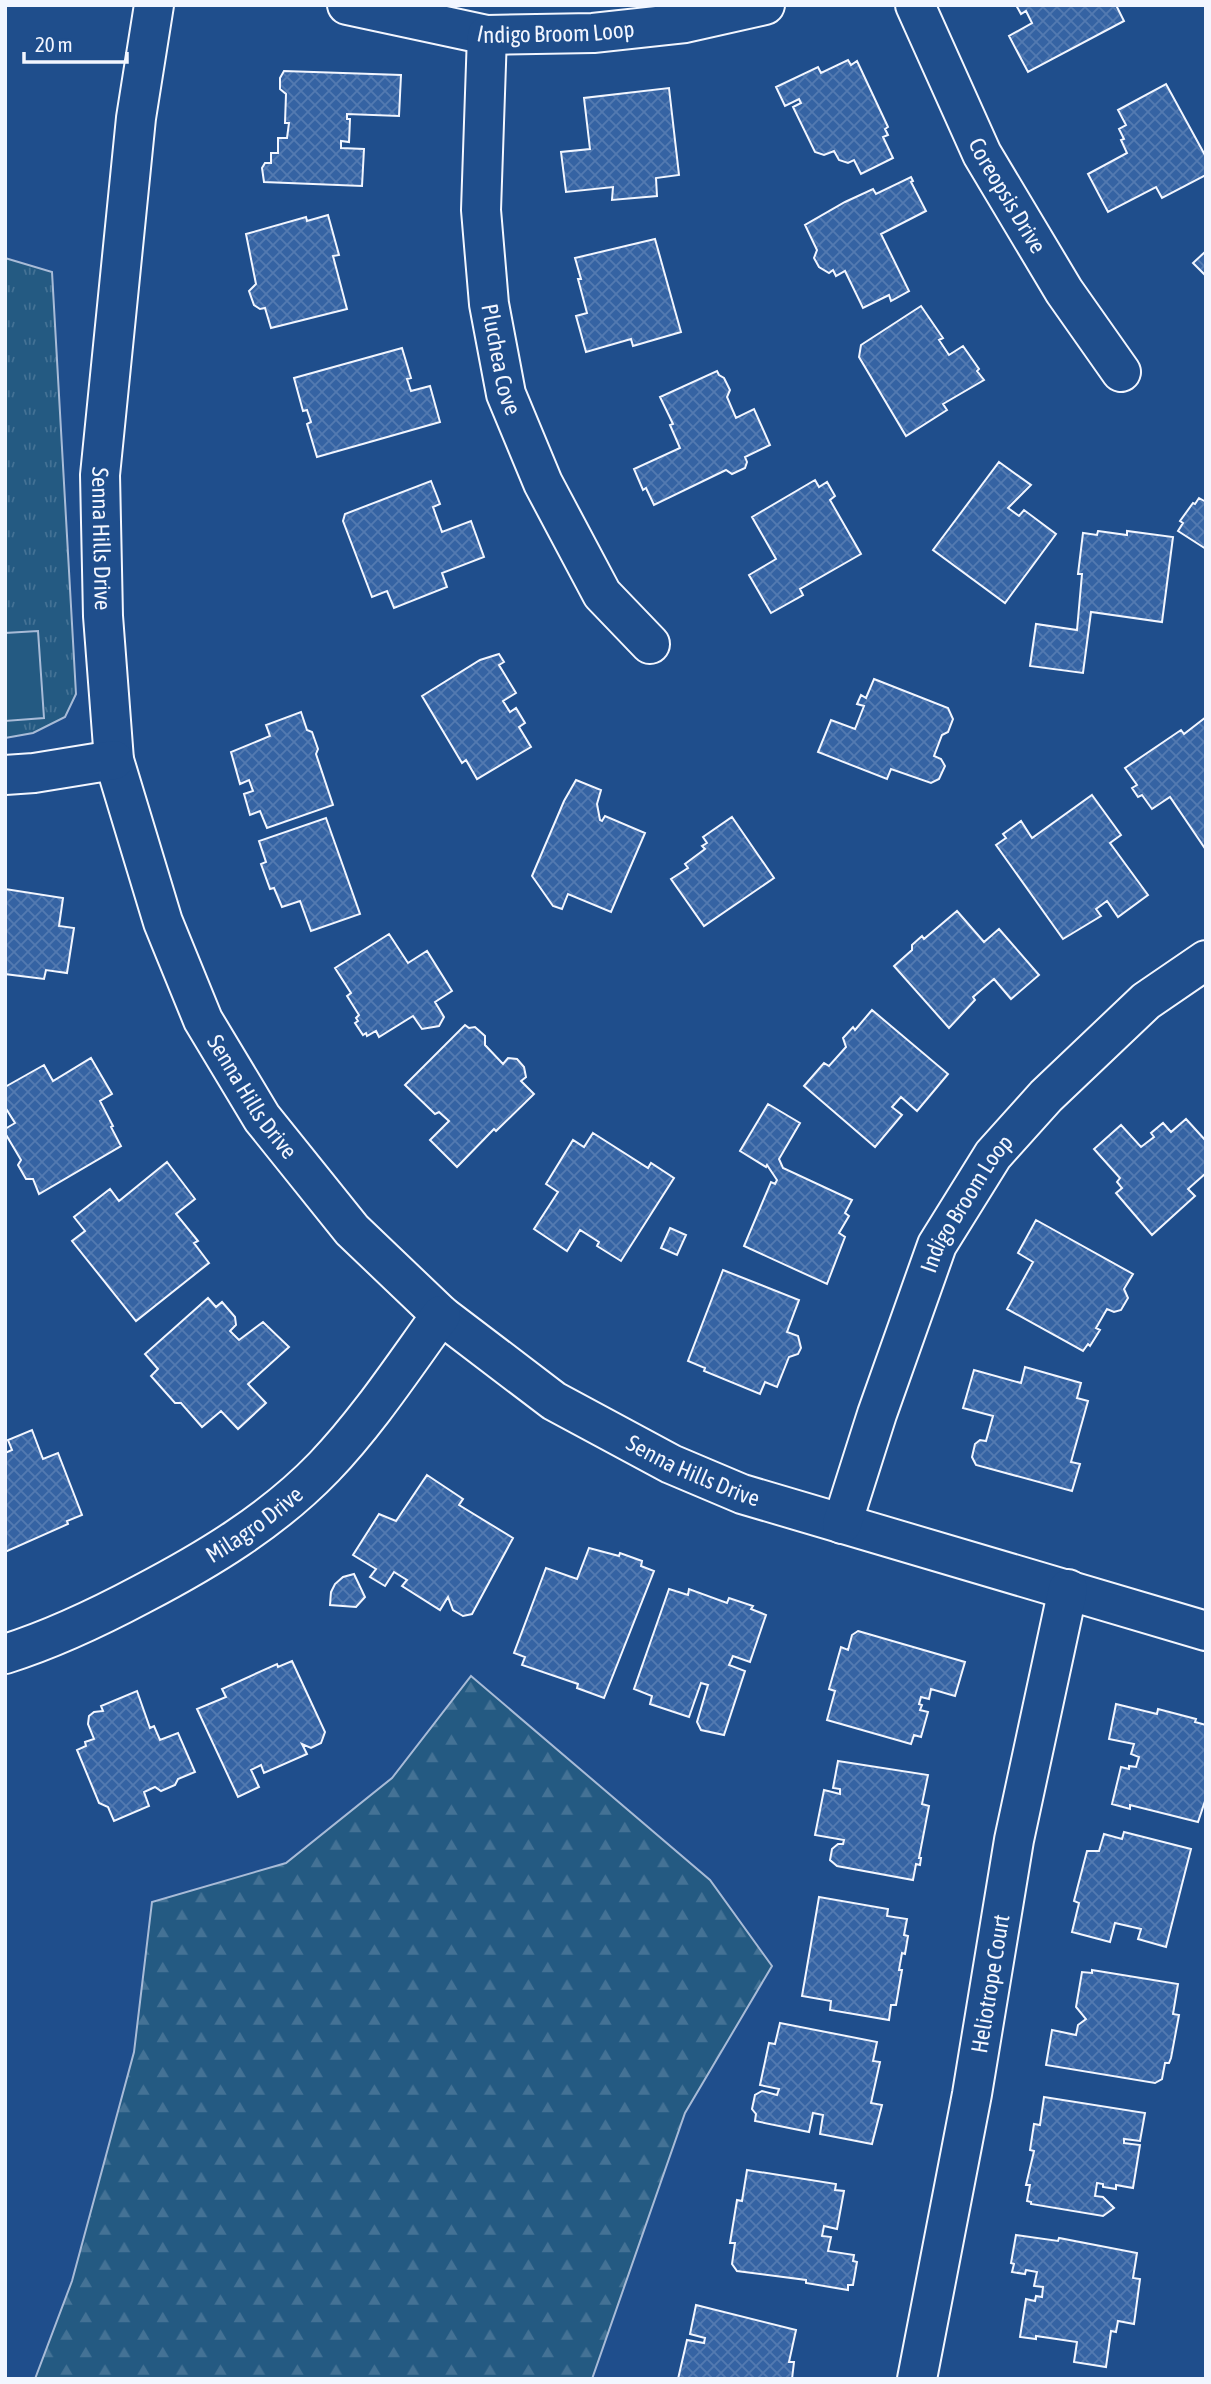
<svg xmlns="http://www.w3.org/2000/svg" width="1211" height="2384" viewBox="0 0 1211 2384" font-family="'Asap Condensed',sans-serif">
	<defs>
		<pattern id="forest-firs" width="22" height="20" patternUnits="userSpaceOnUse" patternTransform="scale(1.75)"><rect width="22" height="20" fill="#245a82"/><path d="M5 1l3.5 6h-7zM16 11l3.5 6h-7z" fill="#447295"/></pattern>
		<pattern id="park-tufts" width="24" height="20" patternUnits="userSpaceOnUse" patternTransform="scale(1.75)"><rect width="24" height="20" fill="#245a82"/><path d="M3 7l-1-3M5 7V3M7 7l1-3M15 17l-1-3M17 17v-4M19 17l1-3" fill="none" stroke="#447295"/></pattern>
		<pattern id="building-cross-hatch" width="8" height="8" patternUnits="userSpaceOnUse" patternTransform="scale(1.75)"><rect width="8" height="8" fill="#3563a3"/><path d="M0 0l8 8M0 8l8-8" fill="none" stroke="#537ab1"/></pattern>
	</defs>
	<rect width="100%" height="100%" fill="#1f4e8c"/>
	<!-- forest -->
	<path fill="url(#forest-firs)" stroke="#a8bbd7" stroke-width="2" d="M 471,1676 L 710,1880 L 772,1966 L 685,2113 L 592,2379 L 35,2379 L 72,2281 L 134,2052 L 152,1902 L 286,1863 L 392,1778 Z"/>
	<!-- park -->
	<path fill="url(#park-tufts)" stroke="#a8bbd7" stroke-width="2" d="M 5,258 L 52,272 L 76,694 L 65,717 L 33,733 L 5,738 Z"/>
	<!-- pitch -->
	<path fill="#245a82" stroke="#a8bbd7" stroke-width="2" d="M 38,631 L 44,718 L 5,721 L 5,633 Z"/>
	<!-- building -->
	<path fill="url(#building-cross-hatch)" stroke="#f2f6ff" stroke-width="2" d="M 1016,5 L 1116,5 L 1124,21 L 1028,72 L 1009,36 L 1032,23 L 1026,11 L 1021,14 Z
		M 848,60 L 851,65 L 857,61 L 888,127 L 885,129 L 888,135 L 883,137 L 893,158 L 861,174 L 854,160 L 848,163 L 839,160 L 834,151 L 824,155 L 815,152 L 793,107 L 801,103 L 799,99 L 785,106 L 776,87 L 818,67 L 821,73 Z
		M 284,71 L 401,75 L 399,116 L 347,114 L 347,119 L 350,119 L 349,142 L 341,141 L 341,148 L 364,149 L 362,186 L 264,182 L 262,168 L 265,163 L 271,163 L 271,153 L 278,153 L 278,138 L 287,138 L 289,123 L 285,123 L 286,94 L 280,89 L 280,78 Z
		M 1166,84 L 1206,157 L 1206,175 L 1162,198 L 1156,187 L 1108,212 L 1088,174 L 1127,153 L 1121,140 L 1124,139 L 1119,129 L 1126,125 L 1118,110 Z
		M 669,88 L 679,175 L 656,178 L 657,196 L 612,200 L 613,187 L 566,192 L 561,152 L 590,149 L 584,98 Z
		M 911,177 L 913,181 L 911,182 L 926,211 L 881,234 L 909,291 L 891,301 L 889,295 L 863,308 L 845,271 L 836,276 L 833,270 L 829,273 L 819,267 L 814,258 L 817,250 L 805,225 L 845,202 L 873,189 L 876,194 Z
		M 328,215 L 339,255 L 333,256 L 347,309 L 271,328 L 265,308 L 260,309 L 254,305 L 249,291 L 256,284 L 246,234 L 306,217 L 307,221 Z
		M 655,239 L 681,332 L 633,346 L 631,339 L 586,352 L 576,316 L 587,313 L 578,279 L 581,279 L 575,258 Z
		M 1206,251 L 1206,276 L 1193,263 Z
		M 921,306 L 943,338 L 939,340 L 949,355 L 963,346 L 979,369 L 977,371 L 984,380 L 943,404 L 947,410 L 906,436 L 859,357 L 861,345 Z
		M 402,348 L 411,378 L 407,379 L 411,391 L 430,386 L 440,422 L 317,457 L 307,424 L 311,422 L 307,410 L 303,411 L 294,378 Z
		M 717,371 L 719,375 L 724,378 L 730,390 L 727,397 L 736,418 L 754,409 L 770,445 L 745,457 L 747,462 L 745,468 L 732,474 L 726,470 L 654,505 L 646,488 L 643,490 L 634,469 L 680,448 L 670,425 L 673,424 L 660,397 Z
		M 999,462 L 1031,485 L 1008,508 L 1019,516 L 1024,510 L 1056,534 L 1005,603 L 933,550 Z
		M 815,480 L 819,487 L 827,482 L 835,496 L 830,500 L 861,554 L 800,589 L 803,595 L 771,613 L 749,575 L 776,559 L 752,517 Z
		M 431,481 L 440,504 L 433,507 L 442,532 L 471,521 L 484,557 L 442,573 L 447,587 L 394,608 L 387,591 L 372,597 L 343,521 L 345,514 Z
		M 1199,498 L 1206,502 L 1206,549 L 1178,531 L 1183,523 L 1180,521 L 1193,503 L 1195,504 Z
		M 1098,531 L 1127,535 L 1127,531 L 1173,537 L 1162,622 L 1091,612 L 1083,673 L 1030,666 L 1036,624 L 1077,630 L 1082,574 L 1078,574 L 1083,533 L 1097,535 Z
		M 499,654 L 504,662 L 499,665 L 516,693 L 503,701 L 510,712 L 516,708 L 525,723 L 519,727 L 531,747 L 477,779 L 466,760 L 462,763 L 422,696 L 480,660 Z
		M 874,679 L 948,708 L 953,719 L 948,732 L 942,735 L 934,756 L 941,759 L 945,766 L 939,779 L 931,783 L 891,769 L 887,779 L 818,752 L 831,720 L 855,729 L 864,706 L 857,704 L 861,695 L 866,698 Z
		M 301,712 L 307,730 L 312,732 L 318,749 L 316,754 L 333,805 L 267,828 L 260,811 L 250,815 L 244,794 L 253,791 L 249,780 L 240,784 L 231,752 L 270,736 L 266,725 Z
		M 1206,717 L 1206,850 L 1170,797 L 1152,809 L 1142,795 L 1138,797 L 1132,788 L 1137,785 L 1125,768 L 1181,730 L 1184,734 Z
		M 576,780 L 601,790 L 597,804 L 600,820 L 602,821 L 605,816 L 645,833 L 611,912 L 568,894 L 562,909 L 553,906 L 532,876 L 564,801 Z
		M 1092,795 L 1121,835 L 1110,843 L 1148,895 L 1118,917 L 1107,901 L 1096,909 L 1101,916 L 1063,939 L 996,845 L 1006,838 L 1003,834 L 1021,821 L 1032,838 Z
		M 732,817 L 774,878 L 704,926 L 671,879 L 688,868 L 685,864 L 705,849 L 702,846 L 707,843 L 703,837 Z
		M 326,818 L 360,914 L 311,931 L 300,901 L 282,907 L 274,888 L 270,889 L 261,864 L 266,862 L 259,841 Z
		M 5,889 L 63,898 L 59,926 L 74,928 L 67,973 L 46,970 L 44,979 L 5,974 Z
		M 957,911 L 984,942 L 999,929 L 1039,975 L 1011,999 L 994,979 L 973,997 L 975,1000 L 949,1028 L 894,966 L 912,950 L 912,945 L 922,936 L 924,939 Z
		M 389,934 L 408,963 L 427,951 L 452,991 L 435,1002 L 444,1017 L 439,1026 L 422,1029 L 413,1016 L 379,1037 L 376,1031 L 367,1036 L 366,1033 L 363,1035 L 355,1023 L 358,1021 L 356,1018 L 359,1015 L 347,996 L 351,993 L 335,968 Z
		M 872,1010 L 948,1074 L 917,1111 L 901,1097 L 892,1107 L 902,1115 L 875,1147 L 804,1086 L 824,1063 L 829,1066 L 846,1047 L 843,1038 L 853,1027 L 855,1030 Z
		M 465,1025 L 469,1028 L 475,1027 L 485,1036 L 485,1045 L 503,1064 L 508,1058 L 517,1059 L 524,1067 L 526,1077 L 521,1081 L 534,1094 L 496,1131 L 494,1129 L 457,1167 L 430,1140 L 449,1121 L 439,1112 L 435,1114 L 405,1085 Z
		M 91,1058 L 112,1094 L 100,1101 L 113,1126 L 111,1127 L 121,1146 L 39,1194 L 33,1179 L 26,1179 L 18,1165 L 21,1160 L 5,1133 L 5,1129 L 15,1123 L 5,1107 L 5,1087 L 44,1065 L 53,1081 Z
		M 768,1104 L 800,1123 L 779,1159 L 783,1168 L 852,1200 L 845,1213 L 849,1216 L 839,1233 L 845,1237 L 827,1284 L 744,1246 L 771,1182 L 775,1184 L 777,1180 L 767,1165 L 766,1167 L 740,1151 Z
		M 1186,1119 L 1206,1141 L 1206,1173 L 1188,1189 L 1195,1196 L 1152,1235 L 1116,1193 L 1122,1188 L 1117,1182 L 1120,1178 L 1094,1149 L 1121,1125 L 1141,1147 L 1154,1137 L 1151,1133 L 1163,1123 L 1171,1132 Z
		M 593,1133 L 648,1168 L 651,1163 L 674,1178 L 621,1261 L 597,1246 L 599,1242 L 580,1230 L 567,1251 L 534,1229 L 558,1192 L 546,1184 L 573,1140 L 584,1147 Z
		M 167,1162 L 195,1199 L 176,1214 L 198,1241 L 194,1243 L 209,1263 L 136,1321 L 72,1241 L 85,1231 L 74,1217 L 110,1189 L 119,1201 Z
		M 1036,1220 L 1133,1274 L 1124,1289 L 1128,1298 L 1121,1310 L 1114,1312 L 1107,1309 L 1096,1328 L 1100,1330 L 1090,1346 L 1088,1344 L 1083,1351 L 1007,1309 L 1033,1262 L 1018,1253 Z
		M 670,1228 L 686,1235 L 677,1255 L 661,1248 Z
		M 723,1270 L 799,1300 L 787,1332 L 798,1336 L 801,1348 L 798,1354 L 789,1357 L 777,1387 L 765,1382 L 760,1394 L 704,1371 L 705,1368 L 688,1361 Z
		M 208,1298 L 216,1307 L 222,1302 L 235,1317 L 236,1325 L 230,1331 L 239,1340 L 263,1322 L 289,1347 L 248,1384 L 266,1403 L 238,1429 L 221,1411 L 202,1427 L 181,1403 L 175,1403 L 151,1376 L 158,1369 L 145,1354 Z
		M 1025,1367 L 1081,1383 L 1077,1398 L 1088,1401 L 1071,1462 L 1080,1464 L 1072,1491 L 976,1465 L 972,1457 L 975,1444 L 980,1440 L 986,1441 L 993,1416 L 963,1408 L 974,1370 L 1021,1383 Z
		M 32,1430 L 43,1459 L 58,1453 L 82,1515 L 67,1521 L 68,1524 L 5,1552 L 5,1453 L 12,1450 L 8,1440 Z
		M 427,1475 L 463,1499 L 459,1505 L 513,1538 L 472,1614 L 463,1616 L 453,1610 L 448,1597 L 440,1610 L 402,1586 L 407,1580 L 394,1572 L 385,1586 L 370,1577 L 376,1569 L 353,1555 L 379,1514 L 396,1521 Z
		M 589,1548 L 619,1556 L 620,1553 L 642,1561 L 641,1566 L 654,1571 L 604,1698 L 577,1688 L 578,1684 L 522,1665 L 525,1657 L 514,1653 L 546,1568 L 577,1579 Z
		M 354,1574 L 365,1597 L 356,1607 L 330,1605 L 331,1592 L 335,1584 L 343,1577 Z
		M 669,1589 L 688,1595 L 689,1589 L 727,1603 L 729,1598 L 753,1606 L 751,1609 L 766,1615 L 750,1662 L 733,1656 L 729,1665 L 745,1671 L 724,1735 L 701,1730 L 697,1722 L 708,1685 L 701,1683 L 689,1717 L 650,1704 L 652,1696 L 634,1689 Z
		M 858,1631 L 965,1662 L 955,1696 L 931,1689 L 929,1699 L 921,1697 L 919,1704 L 922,1705 L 920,1710 L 928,1712 L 921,1737 L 914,1735 L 911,1744 L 827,1720 L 835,1691 L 829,1689 L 841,1647 L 848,1650 L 852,1635 Z
		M 292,1661 L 325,1732 L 321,1743 L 311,1748 L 302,1744 L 307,1754 L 264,1773 L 261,1765 L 251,1770 L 259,1787 L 238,1797 L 197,1709 L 226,1697 L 222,1689 L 277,1664 L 278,1667 Z
		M 137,1691 L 150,1728 L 154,1726 L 160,1740 L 178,1733 L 195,1772 L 178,1779 L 175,1785 L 161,1791 L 155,1787 L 144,1792 L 149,1806 L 114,1821 L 108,1807 L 99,1803 L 77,1750 L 86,1746 L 85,1742 L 94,1739 L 88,1724 L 89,1716 L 94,1712 L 103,1711 L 101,1706 Z
		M 1116,1704 L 1157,1714 L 1158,1709 L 1196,1719 L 1195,1722 L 1206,1725 L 1206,1798 L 1198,1822 L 1130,1805 L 1130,1809 L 1112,1804 L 1121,1767 L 1129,1769 L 1129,1766 L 1136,1767 L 1139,1757 L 1131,1754 L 1134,1744 L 1109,1739 Z
		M 838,1761 L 928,1775 L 922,1804 L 929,1806 L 919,1858 L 921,1858 L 920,1865 L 916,1864 L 913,1880 L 837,1866 L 830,1860 L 832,1849 L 838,1844 L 843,1844 L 844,1840 L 815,1835 L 824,1790 L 840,1794 L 840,1789 L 833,1788 Z
		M 1124,1832 L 1191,1849 L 1166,1947 L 1138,1939 L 1141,1929 L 1115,1923 L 1110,1942 L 1072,1932 L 1079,1903 L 1074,1901 L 1087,1851 L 1099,1851 L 1104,1834 L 1122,1839 Z
		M 819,1897 L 888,1909 L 887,1916 L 907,1919 L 904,1935 L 908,1936 L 905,1954 L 902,1953 L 899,1970 L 902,1970 L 896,2005 L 891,2005 L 889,2020 L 830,2010 L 831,2001 L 802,1996 Z
		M 1092,1970 L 1178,1984 L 1173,2014 L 1179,2015 L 1171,2058 L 1169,2063 L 1165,2063 L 1162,2079 L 1155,2083 L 1046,2065 L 1052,2030 L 1076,2035 L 1078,2025 L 1086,2019 L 1076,2007 L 1082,1972 L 1092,1973 Z
		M 780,2023 L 877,2042 L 873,2061 L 880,2062 L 871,2103 L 882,2105 L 872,2144 L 820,2134 L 823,2115 L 813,2113 L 809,2132 L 755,2121 L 756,2114 L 752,2109 L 755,2095 L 762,2091 L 777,2095 L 779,2089 L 760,2085 L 769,2043 L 775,2044 Z
		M 1044,2097 L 1145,2113 L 1140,2141 L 1124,2139 L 1124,2143 L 1140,2145 L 1133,2188 L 1116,2185 L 1116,2189 L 1103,2187 L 1103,2184 L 1097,2183 L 1095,2196 L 1103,2197 L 1114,2208 L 1103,2216 L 1031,2204 L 1031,2202 L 1027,2201 L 1030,2185 L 1026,2185 L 1034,2151 L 1030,2150 L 1034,2124 L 1040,2125 Z
		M 747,2170 L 836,2184 L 835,2190 L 844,2191 L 837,2229 L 824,2226 L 822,2236 L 831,2237 L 828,2251 L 854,2255 L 853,2261 L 857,2262 L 853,2285 L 848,2285 L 848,2290 L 806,2283 L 806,2280 L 737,2271 L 732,2264 L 735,2243 L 730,2243 L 737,2200 L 742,2201 Z
		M 1016,2235 L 1058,2241 L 1059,2238 L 1137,2253 L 1133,2278 L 1140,2279 L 1134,2324 L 1118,2321 L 1116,2332 L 1111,2331 L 1106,2367 L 1074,2362 L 1077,2342 L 1036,2336 L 1036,2339 L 1020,2337 L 1026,2299 L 1035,2301 L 1036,2296 L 1042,2297 L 1043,2287 L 1034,2286 L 1037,2272 L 1026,2270 L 1025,2274 L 1012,2272 L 1014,2264 L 1011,2263 Z
		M 696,2305 L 796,2330 L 789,2362 L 794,2362 L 792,2379 L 678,2379 L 687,2340 L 704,2343 L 705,2338 L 690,2334 Z"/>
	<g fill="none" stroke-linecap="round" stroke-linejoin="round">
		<!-- minor casing -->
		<g stroke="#f2f6ff" stroke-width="42">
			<g id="minor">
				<path id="s1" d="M 154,5 L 136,118 L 100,475 L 103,616 L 114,760 L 163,922 L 203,1020 L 262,1118 L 352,1230 L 441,1315 L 554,1401 L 671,1464 L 742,1494 L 1206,1631"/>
				<path id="s2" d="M 347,5 L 487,35 L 593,33 L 685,23 L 765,5"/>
				<path id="s3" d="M 915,5 L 982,154 L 1064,291 L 1121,372"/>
				<path id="s4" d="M 487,35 L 481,210 L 489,304 L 506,394 L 543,483 L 602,594 L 650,644"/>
				<path d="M 5,775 L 34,773 L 114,760"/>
				<path id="s5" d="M 842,1524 L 877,1414 L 937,1245 L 993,1155 L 1046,1096 L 1146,1001 L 1206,960"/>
				<path id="s6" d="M 5,1654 C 53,1639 97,1618 142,1594 C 207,1560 272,1521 324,1467 C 368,1421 404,1366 441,1315"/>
				<path id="s7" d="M 917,2379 L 972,2094 L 1014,1840 L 1068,1589"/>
			</g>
		</g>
		<!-- minor -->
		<use href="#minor" stroke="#1f4e8c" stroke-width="38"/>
	</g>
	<g text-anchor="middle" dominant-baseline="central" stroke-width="5" stroke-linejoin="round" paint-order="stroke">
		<!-- street labels -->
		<g font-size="23" fill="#f2f6ff" stroke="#1f4e8c">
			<text stroke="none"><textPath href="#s2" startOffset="212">Indigo Broom Loop</textPath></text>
			<text stroke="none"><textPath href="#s3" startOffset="212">Coreopsis Drive</textPath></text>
			<text stroke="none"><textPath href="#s4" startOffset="326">Pluchea Cove</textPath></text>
			<text stroke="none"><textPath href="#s1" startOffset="537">Senna Hills Drive</textPath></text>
			<text stroke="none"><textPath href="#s1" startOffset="1125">Senna Hills Drive</textPath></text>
			<text stroke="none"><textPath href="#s5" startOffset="345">Indigo Broom Loop</textPath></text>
			<text stroke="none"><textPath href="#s1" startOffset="1713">Senna Hills Drive</textPath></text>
			<text stroke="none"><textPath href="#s6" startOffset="282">Milagro Drive</textPath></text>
			<text stroke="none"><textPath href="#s7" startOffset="402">Heliotrope Court</textPath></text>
		</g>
	</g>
	<!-- border -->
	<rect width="1211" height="2384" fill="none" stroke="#f2f6ff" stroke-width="14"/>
	<!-- scale -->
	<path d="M24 52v10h103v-10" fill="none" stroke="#f2f6ff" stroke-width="3.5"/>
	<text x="35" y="52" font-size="21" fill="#f2f6ff" stroke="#1f4e8c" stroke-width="5" paint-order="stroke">20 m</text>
</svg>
